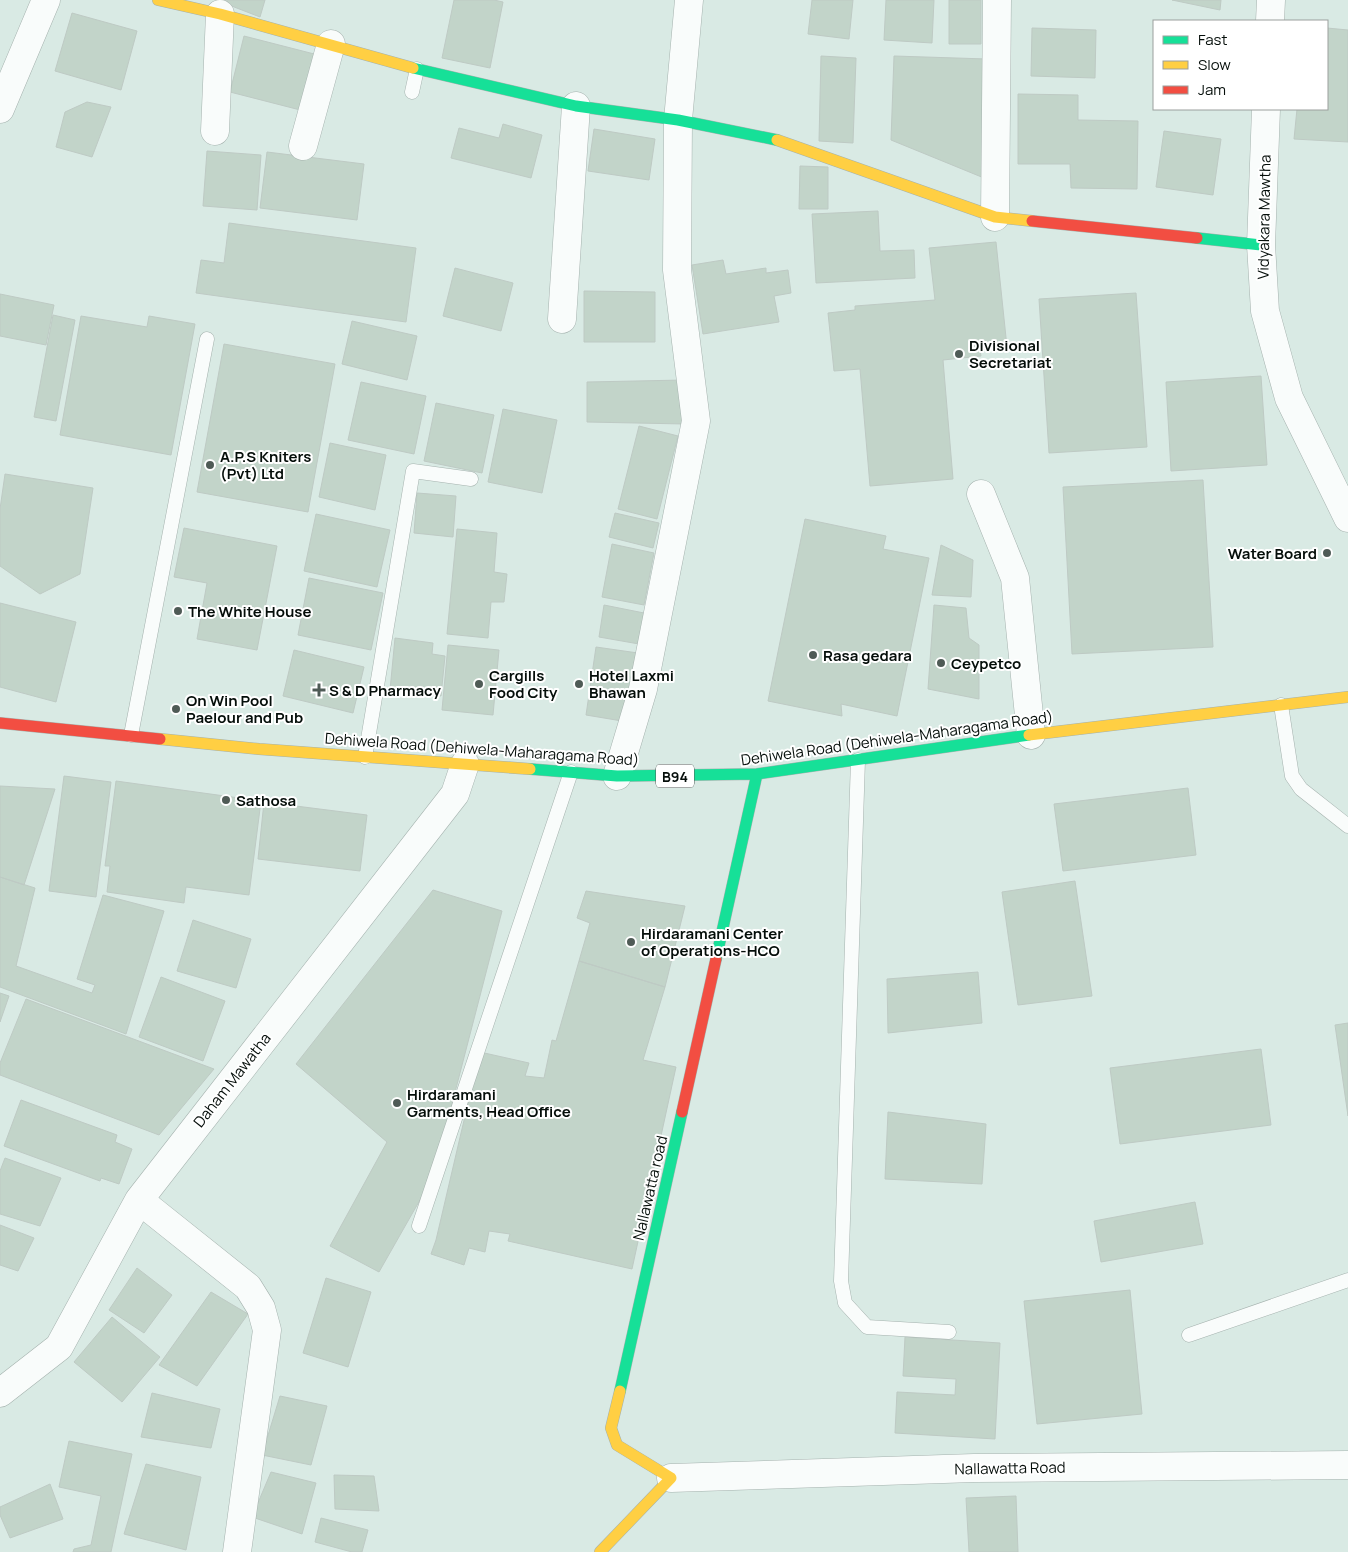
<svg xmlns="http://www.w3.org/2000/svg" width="1348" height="1552" viewBox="0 0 1348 1552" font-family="Manrope,sans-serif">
	<rect width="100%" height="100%" fill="#d9eae4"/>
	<!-- building -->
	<path fill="#c2d4c9" stroke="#becac4" d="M 216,0 L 265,0 L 260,17 Z
		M 454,0 L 494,0 L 503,2 L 490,68 L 442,58 Z
		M 812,0 L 853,0 L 849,39 L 808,34 Z
		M 886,0 L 934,0 L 932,43 L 884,40 Z
		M 949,0 L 981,0 L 981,44 L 949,44 Z
		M 1172,0 L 1221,0 L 1220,10 Z
		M 72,13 L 137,31 L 121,90 L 55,71 Z
		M 1032,28 L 1096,30 L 1095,78 L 1031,76 Z
		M 1327,28 L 1348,30 L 1348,142 L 1294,139 L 1297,109 L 1327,109 Z
		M 244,36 L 322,56 L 308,112 L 230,92 Z
		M 821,56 L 856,58 L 853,143 L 819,141 Z
		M 894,56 L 987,59 L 984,178 L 891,140 Z
		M 1018,94 L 1078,95 L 1078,120 L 1138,121 L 1137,189 L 1071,188 L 1070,164 L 1018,164 Z
		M 87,102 L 111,107 L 92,157 L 56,147 L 65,112 Z
		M 503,124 L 542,135 L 531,178 L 451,158 L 459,128 L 499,138 Z
		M 594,129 L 655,139 L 649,180 L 588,171 Z
		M 1164,131 L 1221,139 L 1213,195 L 1156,187 Z
		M 207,151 L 261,155 L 257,210 L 203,206 Z
		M 267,152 L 364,164 L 357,220 L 260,208 Z
		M 800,166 L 828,167 L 828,209 L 799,209 Z
		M 878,211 L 880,251 L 914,250 L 915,278 L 816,283 L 812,214 Z
		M 229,223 L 416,248 L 406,322 L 196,293 L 201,260 L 224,263 Z
		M 996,242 L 1007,347 L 980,350 L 981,356 L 943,360 L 953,479 L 870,486 L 860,369 L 834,371 L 828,313 L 855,310 L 855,306 L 935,300 L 929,248 Z
		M 723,260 L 726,274 L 766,268 L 766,273 L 788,270 L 791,293 L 774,296 L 779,322 L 703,334 L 692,265 Z
		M 455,268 L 513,283 L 501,331 L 443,316 Z
		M 584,291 L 655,292 L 655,342 L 584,342 Z
		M 1136,293 L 1147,447 L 1049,453 L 1039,299 Z
		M 0,294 L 54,305 L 46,345 L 0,336 Z
		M 53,315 L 75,320 L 56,421 L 34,417 Z
		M 81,316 L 147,327 L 149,316 L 195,324 L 171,455 L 60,435 Z
		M 352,321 L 417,336 L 407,380 L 342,364 Z
		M 224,344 L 335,364 L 308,512 L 197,492 Z
		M 1261,376 L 1267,465 L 1171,471 L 1166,382 Z
		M 684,380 L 685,424 L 587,422 L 587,382 Z
		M 361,382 L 426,396 L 414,454 L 348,440 Z
		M 436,403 L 494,415 L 482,473 L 424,461 Z
		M 503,409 L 557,420 L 542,493 L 488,482 Z
		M 639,426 L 678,436 L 657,519 L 618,509 Z
		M 330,443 L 386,455 L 375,510 L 319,497 Z
		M 5,474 L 93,488 L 80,574 L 40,594 L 0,566 L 0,509 Z
		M 1203,480 L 1213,647 L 1072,654 L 1063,487 Z
		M 417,493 L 456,496 L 453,537 L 414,533 Z
		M 615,513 L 659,523 L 653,548 L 609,537 Z
		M 316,514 L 390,530 L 377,587 L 304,571 Z
		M 805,519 L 886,536 L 883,549 L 929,558 L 897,716 L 841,704 L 842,716 L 768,701 Z
		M 184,528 L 277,546 L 257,650 L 197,639 L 207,583 L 174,577 Z
		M 457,529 L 497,533 L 494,572 L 507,574 L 504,602 L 491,602 L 488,638 L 447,634 Z
		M 612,544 L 654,553 L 644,605 L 602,597 Z
		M 941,545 L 973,560 L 971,597 L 932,595 Z
		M 309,578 L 383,593 L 371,650 L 298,635 Z
		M 0,603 L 76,622 L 56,702 L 0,687 Z
		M 604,605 L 644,613 L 639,644 L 599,637 Z
		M 934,605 L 966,608 L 969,638 L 979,645 L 979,699 L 928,689 Z
		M 395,638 L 433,643 L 432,654 L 445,656 L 441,696 L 390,690 Z
		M 448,645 L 499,650 L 493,715 L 442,710 Z
		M 596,647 L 638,653 L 628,722 L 586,715 Z
		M 294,650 L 364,667 L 353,713 L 283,696 Z
		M 64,776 L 111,782 L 96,897 L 49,891 Z
		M 116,781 L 261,801 L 249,895 L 186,887 L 184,903 L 107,892 L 110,866 L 105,866 Z
		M 0,786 L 55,789 L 24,885 L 0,877 Z
		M 1188,788 L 1196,855 L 1063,871 L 1054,804 Z
		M 264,802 L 367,815 L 360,871 L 258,859 Z
		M 0,877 L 35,888 L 16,966 L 92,993 L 95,985 L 77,979 L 103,895 L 164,911 L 126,1034 L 0,987 Z
		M 1075,881 L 1092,996 L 1018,1005 L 1002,892 Z
		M 433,890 L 502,911 L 433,1177 L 379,1272 L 330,1246 L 387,1142 L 296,1064 Z
		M 586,891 L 685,906 L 665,987 L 579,961 L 590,923 L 577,918 Z
		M 193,920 L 251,939 L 236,988 L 177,971 Z
		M 579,961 L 665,987 L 643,1060 L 676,1067 L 632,1269 L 508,1241 L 510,1234 L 489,1231 L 485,1252 L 469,1248 L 464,1265 L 431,1254 L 436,1240 L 480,1052 L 529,1063 L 525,1076 L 544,1078 L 552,1040 L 556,1041 Z
		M 978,972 L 982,1023 L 888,1033 L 887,979 Z
		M 161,977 L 225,1001 L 203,1061 L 139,1037 Z
		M 0,993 L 9,996 L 0,1022 Z
		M 26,999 L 214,1069 L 159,1135 L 0,1075 L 0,1063 Z
		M 1348,1023 L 1348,1116 L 1335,1025 Z
		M 1261,1049 L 1271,1125 L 1120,1144 L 1110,1068 Z
		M 21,1100 L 117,1135 L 115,1142 L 132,1149 L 119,1184 L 101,1178 L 100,1181 L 4,1146 Z
		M 888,1112 L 986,1124 L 982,1184 L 885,1179 Z
		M 5,1158 L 61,1178 L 40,1226 L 0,1214 L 0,1171 Z
		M 1195,1202 L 1203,1244 L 1101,1262 L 1094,1221 Z
		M 0,1225 L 34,1238 L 18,1271 L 0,1265 Z
		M 137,1268 L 172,1295 L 144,1333 L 109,1310 Z
		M 326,1278 L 371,1292 L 348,1367 L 303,1353 Z
		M 1130,1290 L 1142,1414 L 1037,1424 L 1024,1301 Z
		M 211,1292 L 248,1314 L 197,1386 L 159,1365 Z
		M 112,1317 L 160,1357 L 122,1402 L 74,1362 Z
		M 905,1337 L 1000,1343 L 995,1439 L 895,1433 L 897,1392 L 955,1395 L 956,1379 L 903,1376 Z
		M 152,1393 L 220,1409 L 211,1448 L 141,1437 Z
		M 280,1396 L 327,1406 L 311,1465 L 262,1455 Z
		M 69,1441 L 132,1454 L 111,1552 L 73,1552 L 74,1549 L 91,1545 L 101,1496 L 59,1487 Z
		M 146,1464 L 201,1477 L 186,1550 L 124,1534 Z
		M 271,1472 L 316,1483 L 302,1534 L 252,1517 Z
		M 334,1475 L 374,1476 L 379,1511 L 335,1509 Z
		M 50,1484 L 63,1519 L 10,1538 L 0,1515 L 0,1507 Z
		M 1016,1496 L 1018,1552 L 969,1552 L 966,1498 Z
		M 321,1518 L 368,1530 L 362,1552 L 352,1552 L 315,1542 Z"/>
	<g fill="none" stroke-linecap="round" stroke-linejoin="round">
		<!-- lane casing -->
		<g stroke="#a5b2ae" stroke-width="15">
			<path id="lane" d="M 412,92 L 417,69
				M 1281,705 L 1292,776 L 1301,789 L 1348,826
				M 131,735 L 207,339
				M 365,757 L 413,471 L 471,479
				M 858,760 L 841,1281 L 845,1303 L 867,1327 L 949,1332
				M 419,1226 L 571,772
				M 1189,1335 L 1348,1280"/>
		</g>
		<!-- street casing -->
		<g stroke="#a5b2ae" stroke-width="29">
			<path id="street" d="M 1270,21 L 1271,0
				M 0,109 L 46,0
				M 1266,109 L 1261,245 L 1265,311 L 1289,398 L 1348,518
				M 215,131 L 220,14
				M 303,146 L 331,44
				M 995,217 L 997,0
				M 562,319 L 576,106
				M 981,494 L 1015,578 L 1031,735
				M 617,776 L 643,689 L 696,421 L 677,270 L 678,120 L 689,0
				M 139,1200 L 248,1287 L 261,1308 L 267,1330 L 237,1552
				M 0,1393 L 59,1347 L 139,1200 L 455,794 L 465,764
				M 671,1478 L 974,1468 L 1348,1465"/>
		</g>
		<!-- fast casing -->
		<g stroke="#a5b2ae" stroke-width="12">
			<path id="fast" d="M 413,68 L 576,106 L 678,120 L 777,140
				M 1197,238 L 1261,245
				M 530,769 L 617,776 L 757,774 L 1029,735
				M 716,959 L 757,774
				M 620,1391 L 682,1112"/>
		</g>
		<!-- slow casing -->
		<g stroke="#a5b2ae" stroke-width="12">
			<path id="slow" d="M 158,0 L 220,14 L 413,68
				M 777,140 L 995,217 L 1032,221
				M 1029,735 L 1348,697
				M 160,739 L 259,749 L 530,769
				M 600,1552 L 671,1478 L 617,1445 L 611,1428 L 620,1391"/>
		</g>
		<!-- jam casing -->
		<g stroke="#a5b2ae" stroke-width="12">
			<path id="jam" d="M 1032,221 L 1197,238
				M 0,723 L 160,739
				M 682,1112 L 716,959"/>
		</g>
		<!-- lane -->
		<use href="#lane" stroke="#f9fcfb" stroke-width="14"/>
		<!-- street -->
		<use href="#street" stroke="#f9fcfb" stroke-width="28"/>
		<!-- fast -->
		<use href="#fast" stroke="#16e098" stroke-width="11"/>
		<!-- slow -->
		<use href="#slow" stroke="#ffcf43" stroke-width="11"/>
		<!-- jam -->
		<use href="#jam" stroke="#f24e42" stroke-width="11"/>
	</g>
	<!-- markers -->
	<g fill="#4f5b56" stroke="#fff" stroke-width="2">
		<circle cx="959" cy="354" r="5"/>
		<circle cx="210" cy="465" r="5"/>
		<circle cx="1327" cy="553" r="5"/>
		<circle cx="178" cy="611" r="5"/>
		<circle cx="813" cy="655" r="5"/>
		<circle cx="941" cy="663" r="5"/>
		<circle cx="479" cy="684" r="5"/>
		<circle cx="579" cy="684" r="5"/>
		<path d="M316.5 682.5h5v5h5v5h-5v5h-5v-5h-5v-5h5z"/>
		<circle cx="176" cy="709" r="5"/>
		<circle cx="226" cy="800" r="5"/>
		<circle cx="631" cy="942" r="5"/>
		<circle cx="397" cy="1103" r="5"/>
	</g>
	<g text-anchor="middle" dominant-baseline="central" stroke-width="4" stroke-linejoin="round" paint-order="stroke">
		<!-- shield labels -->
		<rect fill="#fff" stroke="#505654" stroke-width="1" x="656" y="764.5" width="38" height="23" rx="4"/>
		<g font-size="14" font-weight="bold" fill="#050e0a">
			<text x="675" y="776">B94</text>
		</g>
		<!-- street labels -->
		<g font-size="15" fill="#050e0a" stroke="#fff">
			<text transform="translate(1264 217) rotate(-89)">Vidyakara Mawtha</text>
			<text transform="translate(897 738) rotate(-8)">Dehiwela Road (Dehiwela-Maharagama Road)</text>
			<text transform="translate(482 749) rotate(4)">Dehiwela Road (Dehiwela-Maharagama Road)</text>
			<text transform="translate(232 1080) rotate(-52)">Daham Mawatha</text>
			<text transform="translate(650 1188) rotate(-77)">Nallawatta road</text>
			<text transform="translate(1010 1468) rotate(-1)">Nallawatta Road</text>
		</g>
		<!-- poi labels -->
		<g font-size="15" font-weight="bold" fill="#050e0a" stroke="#fff" text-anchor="start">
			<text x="969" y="345">Divisional<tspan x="969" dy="17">Secretariat</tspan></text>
			<text x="220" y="456">A.P.S Kniters<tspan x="220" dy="17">(Pvt) Ltd</tspan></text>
			<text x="1317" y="553" text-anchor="end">Water Board</text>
			<text x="188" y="611">The White House</text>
			<text x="823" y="655">Rasa gedara</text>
			<text x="951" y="663">Ceypetco</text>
			<text x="489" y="675">Cargills<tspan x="489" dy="17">Food City</tspan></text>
			<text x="589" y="675">Hotel Laxmi<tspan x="589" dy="17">Bhawan</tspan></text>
			<text x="329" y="690">S &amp; D Pharmacy</text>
			<text x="186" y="700">On Win Pool<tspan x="186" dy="17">Paelour and Pub</tspan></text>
			<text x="236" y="800">Sathosa</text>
			<text x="641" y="933">Hirdaramani Center<tspan x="641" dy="17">of Operations-HCO</tspan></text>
			<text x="407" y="1094">Hirdaramani<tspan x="407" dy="17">Garments, Head Office</tspan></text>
		</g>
	</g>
	<!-- legend -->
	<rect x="1153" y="20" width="175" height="90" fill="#ffffff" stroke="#9b9f9d"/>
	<rect x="1163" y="36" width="25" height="8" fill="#16e098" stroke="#9b9f9d"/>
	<text x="1198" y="45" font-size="15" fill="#050e0a">Fast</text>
	<rect x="1163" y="61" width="25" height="8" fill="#ffcf43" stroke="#9b9f9d"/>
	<text x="1198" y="70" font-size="15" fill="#050e0a">Slow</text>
	<rect x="1163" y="86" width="25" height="8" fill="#f24e42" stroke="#9b9f9d"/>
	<text x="1198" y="95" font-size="15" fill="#050e0a">Jam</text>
</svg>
